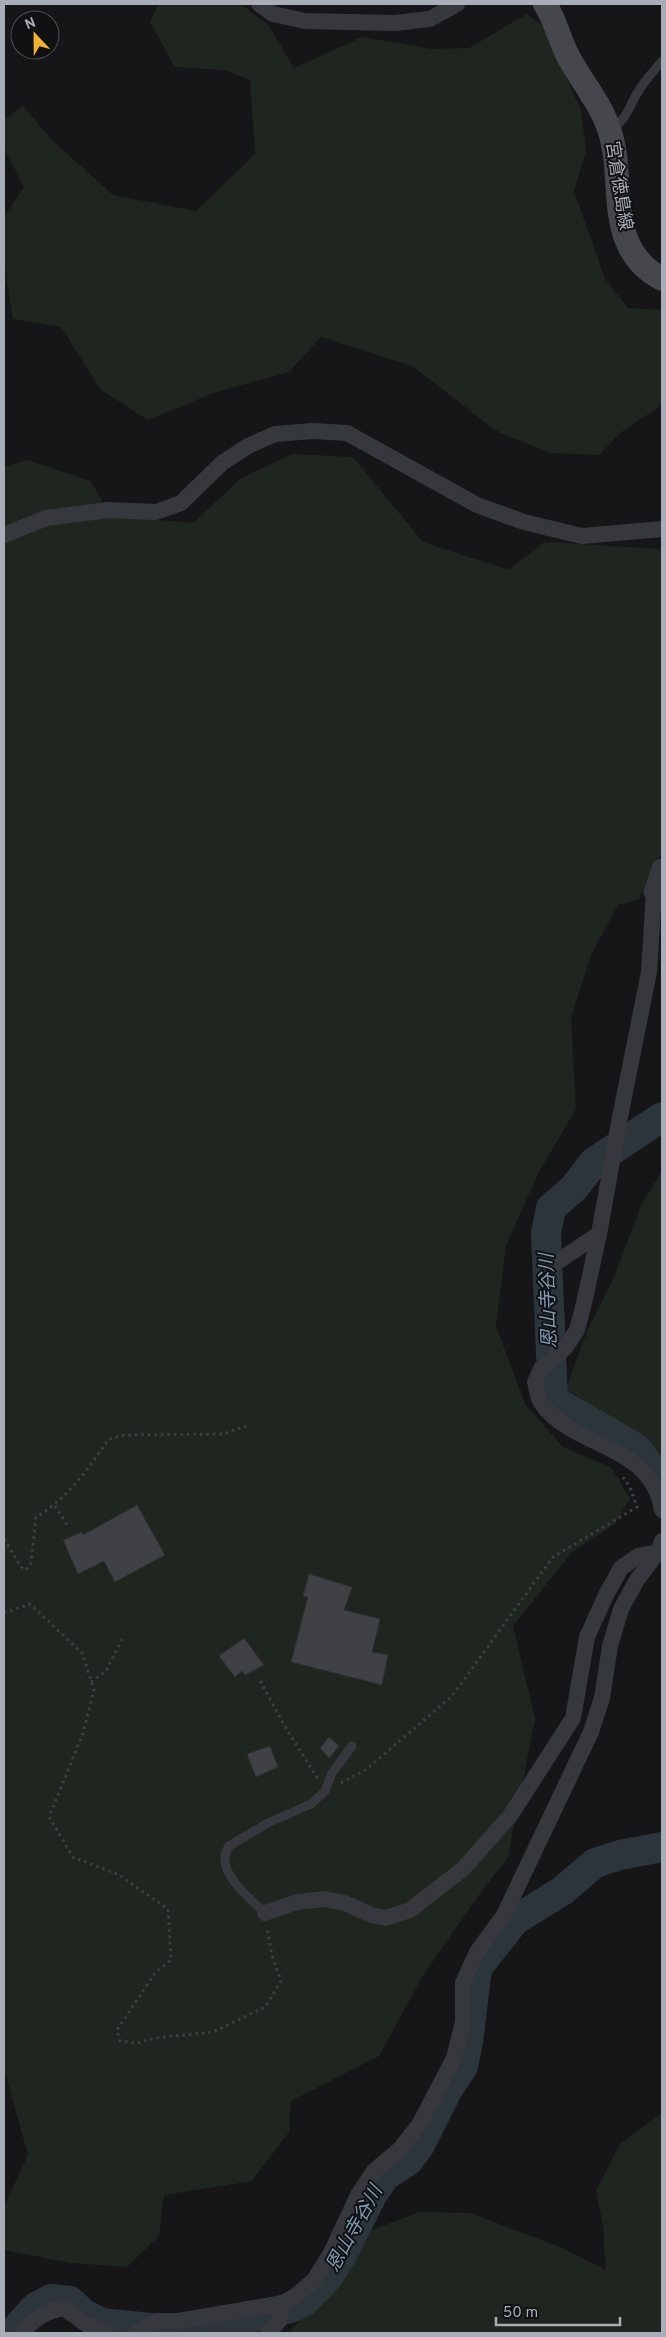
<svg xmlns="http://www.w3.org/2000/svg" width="666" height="2337" viewBox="0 0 666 2337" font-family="Overpass,'Noto Sans JP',sans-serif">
	<rect width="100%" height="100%" fill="#161618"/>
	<!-- green -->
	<path fill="#1e261f" d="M 159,4 L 241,4 L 269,26 L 294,68 L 362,37 L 432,49 L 469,48 L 527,14 L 543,26 L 581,110 L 586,151 L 574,191 L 605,279 L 628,308 L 662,310 L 662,405 L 620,433 L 599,455 L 549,453 L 495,430 L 412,366 L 321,337 L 289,372 L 216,392 L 148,420 L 101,390 L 61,327 L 13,319 L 4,262 L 4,217 L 24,187 L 4,148 L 4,120 L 23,106 L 53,141 L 113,195 L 196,211 L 255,154 L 250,80 L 224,70 L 175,67 L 150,22 Z
		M 292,454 L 353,457 L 423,542 L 509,570 L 544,542 L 662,549 L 662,852 L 638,900 L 618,905 L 591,955 L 571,1018 L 576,1109 L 540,1170 L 506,1245 L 496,1326 L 525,1404 L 563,1447 L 612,1468 L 630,1499 L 615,1524 L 572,1552 L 513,1626 L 535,1719 L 508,1857 L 476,1899 L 424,1974 L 379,2056 L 291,2101 L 289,2132 L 252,2181 L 164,2195 L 159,2236 L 127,2267 L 71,2263 L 4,2250 L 4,2206 L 28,2155 L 4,2069 L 4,467 L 28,460 L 91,481 L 110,516 L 193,523 L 240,479 Z
		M 662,1171 L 662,1460 L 605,1414 L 566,1389 L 588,1329 L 615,1275 L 641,1205 Z
		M 662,2113 L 662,2333 L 291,2333 L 292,2328 L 338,2286 L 361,2234 L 420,2212 L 471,2213 L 562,2248 L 606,2270 L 603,2226 L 596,2191 L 620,2144 Z"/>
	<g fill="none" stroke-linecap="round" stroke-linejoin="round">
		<!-- river -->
		<path stroke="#2c353c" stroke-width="30" d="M 662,1117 L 594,1162 L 574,1188 L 551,1208 L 546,1233 L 553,1400 L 636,1448 L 662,1483
			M 12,2333 L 36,2307 L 51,2299 L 70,2301 L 84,2314 L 102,2323 L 169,2330 L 261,2316 L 293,2307 L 305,2301 L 327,2278 L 341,2257 L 372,2195 L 385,2176 L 408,2161 L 420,2145 L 448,2089 L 463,2066 L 468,2042 L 477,1968 L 515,1920 L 562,1891 L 595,1863 L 620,1855 L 662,1847"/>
	</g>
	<!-- building -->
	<path fill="#404145" stroke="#303034" d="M 137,1505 L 165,1555 L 115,1582 L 104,1561 L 78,1574 L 63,1540 L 82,1532 L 83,1535 Z
		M 309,1574 L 352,1587 L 344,1610 L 380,1619 L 372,1652 L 388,1655 L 382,1685 L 291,1662 L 308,1597 L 303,1596 Z
		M 244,1638 L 264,1665 L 245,1675 L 242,1671 L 235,1677 L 219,1656 Z
		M 329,1737 L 339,1746 L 329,1758 L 320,1748 Z
		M 270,1746 L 278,1767 L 256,1777 L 247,1754 Z"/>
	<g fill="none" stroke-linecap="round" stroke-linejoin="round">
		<!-- path -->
		<path stroke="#3d3f44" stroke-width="3" stroke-dasharray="2.5 4" stroke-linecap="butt" d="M 55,1506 L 68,1526
			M 4,1539 L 21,1567 L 26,1570 L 31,1563 L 36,1517 C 68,1498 88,1469 109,1439 L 124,1435 L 223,1434 L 247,1426
			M 4,1613 L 30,1604 L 82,1653 L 94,1690 L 83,1733 L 49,1817 L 73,1857 L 119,1875 L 168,1909 L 171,1960 L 155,1973 L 117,2030 L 120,2041 L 137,2043 L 156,2038 L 213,2032 L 265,2007 L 281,1981 L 272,1956 L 267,1928
			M 260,1681 L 287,1730 L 318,1779
			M 91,1682 L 106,1671 L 122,1639
			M 341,1783 L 367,1769 L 452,1696 L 553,1557 L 637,1507 L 630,1487 L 622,1476"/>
		<!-- service -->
		<path stroke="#37383d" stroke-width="9" d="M 609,129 C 626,123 629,106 638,92 C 644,81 654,71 662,61
			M 265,1913 C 252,1901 223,1877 225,1858 C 225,1854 227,1849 229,1846 L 268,1823 L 311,1804 L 325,1791 L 332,1773 L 352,1746"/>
		<!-- minor -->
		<path stroke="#37383d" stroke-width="16" d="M 259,4 L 273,14 L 305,21 L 395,23 L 430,19 L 457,4
			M 4,535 L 46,518 L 108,510 L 156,512 L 181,503 L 222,463 L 248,446 L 275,434 L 313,431 L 347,433 L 477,505 L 524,522 L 582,536 L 662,529
			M 654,892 L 649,972 L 620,1117 L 599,1234 L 584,1303 L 577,1330 L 565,1348 L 541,1369 L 535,1382 C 537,1388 537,1398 542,1404 C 574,1449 651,1443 662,1510
			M 557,1262 L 599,1234
			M 265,1913 L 297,1902 L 324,1899 L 345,1903 L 371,1915 L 386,1918 L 410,1910 L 463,1869 L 510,1816 L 573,1718 L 587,1637 L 606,1595 L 621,1568 L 638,1556 L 658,1552
			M 22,2333 C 34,2319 45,2311 64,2308 L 86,2324 L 106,2333
			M 136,2333 L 158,2321 L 179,2321 L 283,2303 L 298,2294 L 314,2280 L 331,2253 L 358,2195 L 374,2171 L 399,2150 L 419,2125 L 454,2058 L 463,2022 L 463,1983 L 477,1952 L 504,1915 L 591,1732 L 602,1698 L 610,1646 L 621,1609 L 637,1580 L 658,1552 L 662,1541
			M 268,2333 L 279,2321 L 283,2303"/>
		<!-- tertiary -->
		<path stroke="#37383d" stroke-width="21" d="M 654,892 L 662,869"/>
		<!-- secondary -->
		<path stroke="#45474d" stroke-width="24" d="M 545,4 C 555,19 559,39 568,56 C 581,81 600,102 609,129 C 627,181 602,247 662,279"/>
	</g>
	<g text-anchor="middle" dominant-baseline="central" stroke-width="4" stroke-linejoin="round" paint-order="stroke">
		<!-- street labels -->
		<g font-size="18" fill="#a8adb8" stroke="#111113">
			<text transform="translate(618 186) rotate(81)">宮倉徳島線</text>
		</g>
		<!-- water labels -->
		<g font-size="19" font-style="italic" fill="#7f9bb3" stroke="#111113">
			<text transform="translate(549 1301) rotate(-92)">恩山寺谷川</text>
			<text transform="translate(355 2229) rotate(-61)">恩山寺谷川</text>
		</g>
	</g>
	<!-- border -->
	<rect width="666" height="2337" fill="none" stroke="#a8adb8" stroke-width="10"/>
	<!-- north arrow -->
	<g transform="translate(35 35) rotate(338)"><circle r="24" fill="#111113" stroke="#4d4f55"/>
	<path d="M0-4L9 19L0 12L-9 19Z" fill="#f2b134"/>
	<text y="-8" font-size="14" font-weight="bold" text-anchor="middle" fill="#a8adb8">N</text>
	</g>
	<!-- scale -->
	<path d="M496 2317v8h124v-8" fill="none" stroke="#a8adb8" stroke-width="2.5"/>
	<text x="503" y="2317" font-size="15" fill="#a8adb8" stroke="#111113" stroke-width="4" paint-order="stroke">50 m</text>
</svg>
